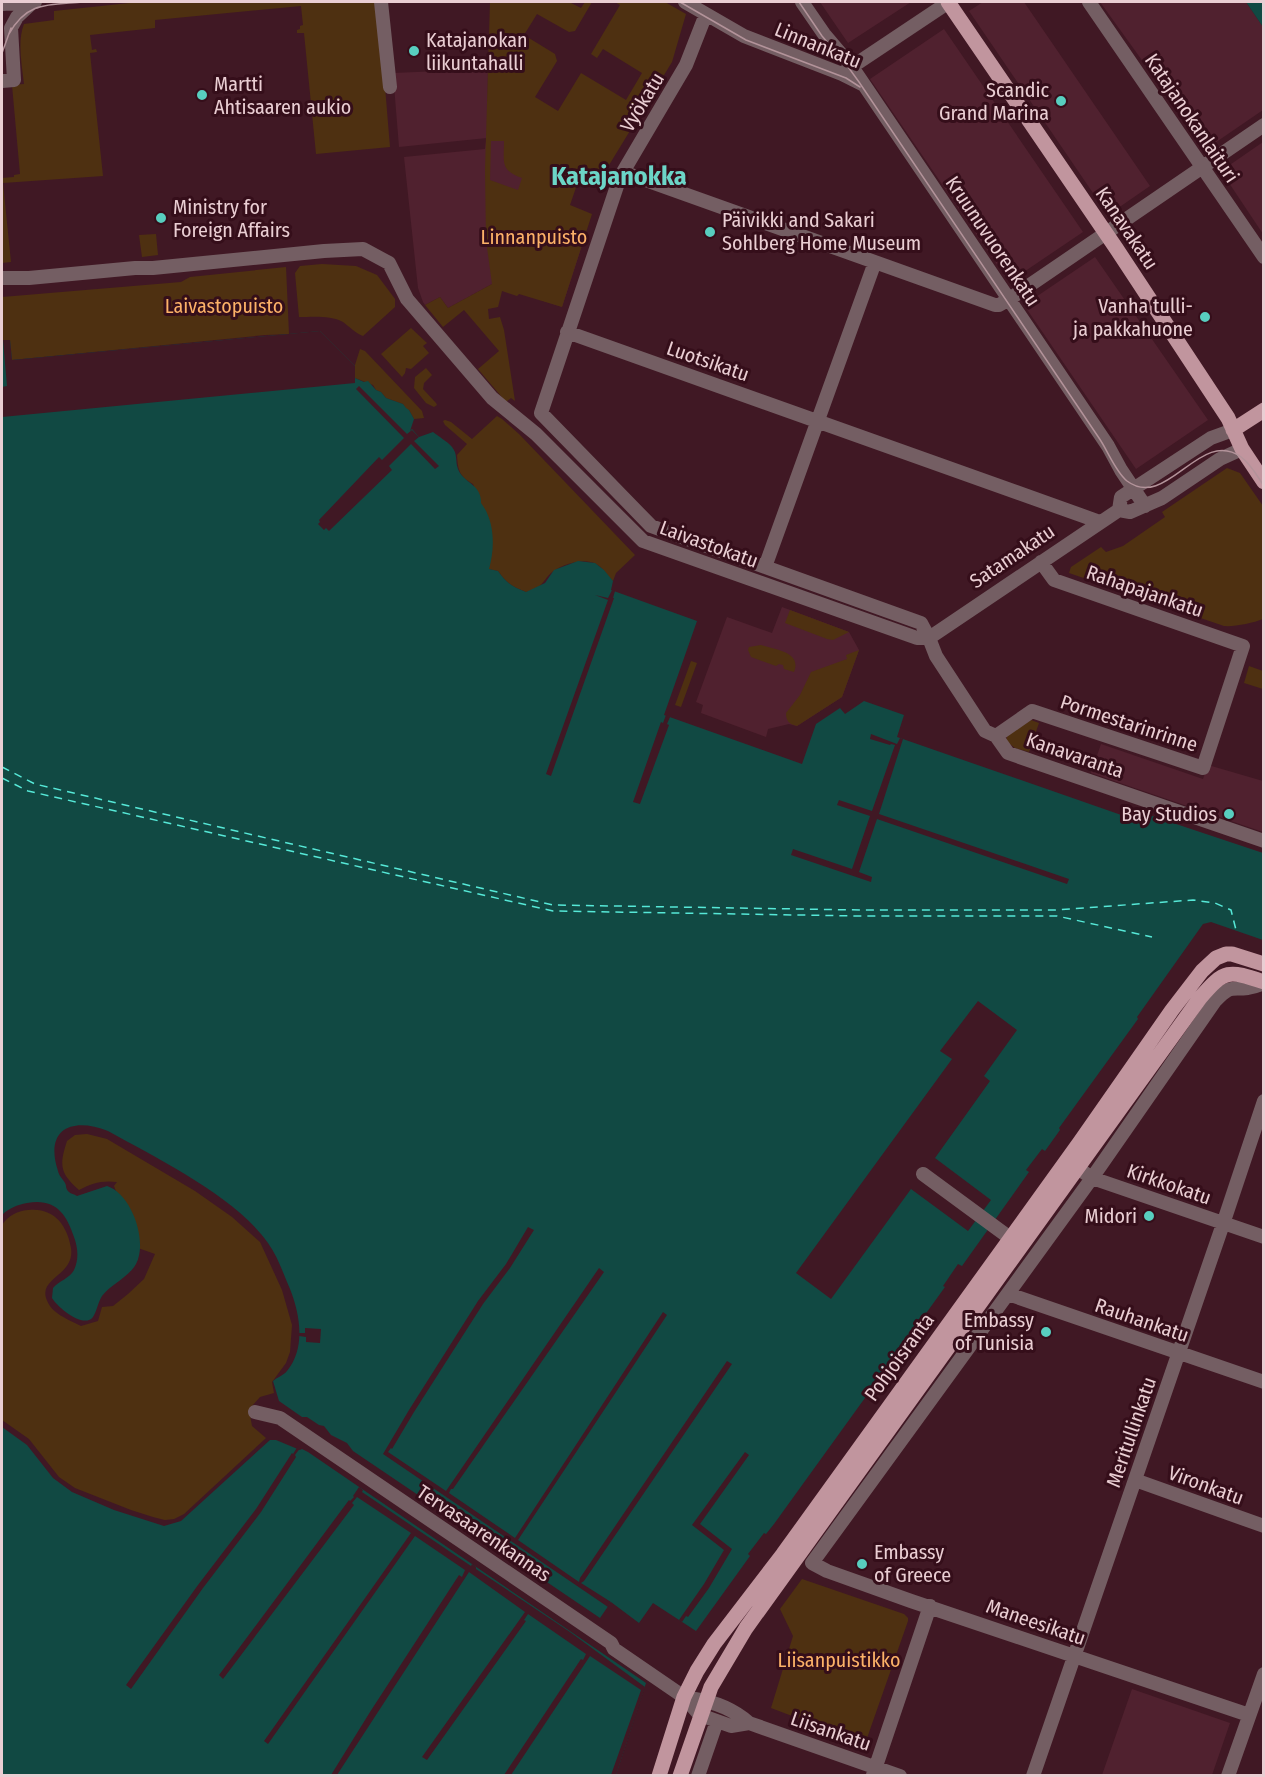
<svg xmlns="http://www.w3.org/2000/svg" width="1265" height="1777" viewBox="0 0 1265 1777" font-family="'Fira Sans Condensed',sans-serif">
	<rect width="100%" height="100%" fill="#401824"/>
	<!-- built -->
	<path fill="#50212f" d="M 820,2 L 911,2 L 848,43 Z
		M 983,2 L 1024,2 L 1150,186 L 1108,215 L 969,11 Z
		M 1100,2 L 1246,2 L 1263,27 L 1263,110 L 1206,149 Z
		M 944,29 L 1083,232 L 1009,282 L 870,79 Z
		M 488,69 L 487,138 L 399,147 L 393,73 Z
		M 486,141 L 504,141 L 586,233 L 562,307 L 492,284 L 448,308 L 440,297 L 425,305 L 423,302 L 418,288 L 404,157 L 485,149 Z
		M 1263,142 L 1263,234 L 1221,171 Z
		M 1095,257 L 1208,420 L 1136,469 L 1024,305 Z
		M 782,607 L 849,632 L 859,650 L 842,697 L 797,726 L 789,724 L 768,729 L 766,737 L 701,713 L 703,705 L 696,702 L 727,617 L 772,633 Z
		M 1101,744 L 1203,779 L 1208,765 L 1263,781 L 1263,832 L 1091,773 Z
		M 1132,1689 L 1230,1723 L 1212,1775 L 1102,1775 Z"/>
	<!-- green -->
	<path fill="#4e3011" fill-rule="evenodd" d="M 139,2 L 378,2 L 390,147 L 316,154 L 304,33 L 297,33 L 297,30 L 300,29 L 300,26 L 303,25 L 301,6 L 155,20 L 155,28 L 90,35 L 92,50 L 96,49 L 97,52 L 90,53 L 103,176 L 3,183 L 11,262 L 2,263 L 2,178 L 14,177 L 14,175 L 20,174 L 12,85 L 24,84 C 22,65 17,42 24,24 L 54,20 L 54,11 Z
		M 490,2 L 569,2 L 581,8 L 585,2 L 592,2 L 575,31 L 569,32 L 537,14 L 524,35 L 555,54 L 557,61 L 535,97 L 558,111 L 581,73 L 626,100 L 642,73 L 603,49 L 597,58 L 591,54 L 620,5 L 615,2 L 665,2 L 686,14 L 672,62 L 606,170 L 604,181 L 581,173 L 570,205 L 592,214 L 562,307 L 519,294 L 517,296 L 502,291 L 498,307 L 488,309 L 489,319 L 500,317 L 504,330 L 515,401 L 511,398 L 506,402 L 478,369 L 499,351 L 464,310 L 443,327 L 425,305 L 440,297 L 448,308 L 492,284 L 486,240 L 485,170 ZM 491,141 L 504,141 C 504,163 500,170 522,178 L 518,190 L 490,180 Z
		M 156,234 L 158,255 L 142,257 L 139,235 Z
		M 322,264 L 356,266 L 377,275 L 395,299 L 395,307 L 363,336 C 355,333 350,327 343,322 C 331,315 312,317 299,317 L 295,273 L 300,266 Z
		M 286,267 L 289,334 L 265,335 L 12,360 L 2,338 L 2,297 L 181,282 L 190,277 Z
		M 411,328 L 427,343 L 423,346 L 429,353 L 411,369 L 406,368 L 405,373 L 402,377 L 381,354 Z
		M 360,349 L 365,351 L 422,411 L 424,418 L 414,419 L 409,410 L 406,409 L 403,404 L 386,398 L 381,392 L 376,390 L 373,385 L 355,378 L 355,365 Z
		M 426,368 L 432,375 L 424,383 L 423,389 L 436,403 L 437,405 L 434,407 L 426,403 L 414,388 L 415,377 Z
		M 497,416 L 502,419 L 519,434 L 635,555 L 616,573 L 613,581 C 607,576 604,568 596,564 C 584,557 557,565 548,576 C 540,586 540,588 526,592 C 513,587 506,583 498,571 L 488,569 C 497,546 482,506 473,484 C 459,476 458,470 457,455 L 467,444 L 445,425 L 443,421 L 445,420 L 451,422 L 472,439 Z
		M 1227,468 L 1240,473 L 1263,506 L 1263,619 C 1253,623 1234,627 1224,626 L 1069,573 L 1071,567 L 1101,547 L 1106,552 L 1123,546 L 1165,517 L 1162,512 Z
		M 790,610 L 849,632 L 833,640 L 827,639 L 785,623 Z
		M 761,645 C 776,650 802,652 794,672 L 784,669 L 783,665 L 779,664 L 776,666 L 751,657 L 748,650 L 749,647 Z
		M 859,650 L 842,697 L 797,726 C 790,724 786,722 786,713 L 800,695 L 811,672 L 847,659 L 846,655 Z
		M 691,661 L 697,663 L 681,707 L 675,705 Z
		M 1249,666 L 1263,671 L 1263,689 L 1244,683 Z
		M 1031,720 L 1039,723 L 1029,752 L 1015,748 L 1006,741 L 1007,736 Z
		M 87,1134 L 107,1139 L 195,1191 L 232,1217 L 260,1242 L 282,1290 L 292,1325 L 290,1352 L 286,1363 L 272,1382 L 274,1393 L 260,1397 L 252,1406 L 250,1415 L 252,1426 L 266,1438 L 184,1514 L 174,1519 L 165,1520 L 153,1517 L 131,1510 L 75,1488 L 59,1477 L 29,1439 L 2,1420 L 2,1225 C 8,1216 17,1211 28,1210 C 53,1207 67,1224 71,1248 C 75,1275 40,1277 46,1298 C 51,1314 68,1319 81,1326 L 98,1321 L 102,1307 L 113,1306 L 128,1294 L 144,1279 L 155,1254 L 138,1248 L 114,1186 L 117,1182 C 103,1180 91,1183 79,1190 C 60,1173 59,1166 67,1141 L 75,1135 Z
		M 802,1579 L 904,1614 L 908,1618 L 908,1621 L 866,1741 L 829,1730 L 771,1708 L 793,1636 L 780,1609 Z"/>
	<!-- water -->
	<path fill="#114943" d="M 1246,2 L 1263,2 L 1263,27 Z
		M 320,331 L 355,366 L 355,378 L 364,382 L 368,381 L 376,390 L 381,392 L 386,398 L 403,404 L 406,408 L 409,410 L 414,419 L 410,431 L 412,429 L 419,437 L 433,432 C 439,437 447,441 452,447 C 458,454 455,461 458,469 C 463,483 482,484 481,503 C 495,521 495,548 489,569 L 498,571 C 506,583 513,587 526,592 L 545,583 L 554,570 L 578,561 L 595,563 L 604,570 L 613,581 L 611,590 L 697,621 L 664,715 L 802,764 L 816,724 L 840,708 L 845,714 L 864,701 L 904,715 L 897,737 L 900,738 L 1127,817 L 1131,809 L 1263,853 L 1263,940 L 1211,922 L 1203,924 L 1137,1017 L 1138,1019 L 1059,1128 L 1060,1130 L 1045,1151 L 1042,1149 L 1026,1170 L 1029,1172 L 962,1266 L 958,1264 L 943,1286 L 945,1287 L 774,1524 L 766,1534 L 764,1533 L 748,1554 L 750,1556 L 696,1631 L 653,1603 L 639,1623 L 611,1602 L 600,1618 L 353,1451 L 347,1443 L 331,1435 L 324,1426 L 319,1425 L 307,1417 L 302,1417 L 279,1401 L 273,1381 C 277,1377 283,1376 287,1371 C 306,1348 300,1314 290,1289 C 283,1273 278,1257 268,1243 C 235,1196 158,1159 108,1131 C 73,1117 44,1128 58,1171 C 59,1176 63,1179 65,1183 C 67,1187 65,1188 69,1192 C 71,1194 74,1194 77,1196 L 107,1186 C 132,1194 148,1242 136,1264 C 128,1278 111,1284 102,1296 C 98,1302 97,1311 93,1317 C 84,1329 58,1308 52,1298 L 53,1288 C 59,1281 70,1278 74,1270 C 79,1259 78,1248 74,1237 C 66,1213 55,1198 27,1203 C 17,1205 9,1208 2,1215 L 2,338 L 3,340 L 10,340 L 12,360 Z
		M 2,1427 L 27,1445 L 53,1478 L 72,1492 L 114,1510 L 164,1526 L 181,1521 L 270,1440 L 276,1440 L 300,1450 L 302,1449 L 308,1452 L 646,1683 L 616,1775 L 2,1775 Z"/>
	<!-- pier -->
	<path fill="#401824" d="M 320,331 L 355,366 L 355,383 L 2,417 L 2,387 L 7,386 L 3,340 L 10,340 L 12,360 Z
		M 359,386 L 407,434 L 412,430 L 419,437 L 414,441 L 439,466 L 435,469 L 411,444 L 389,466 L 392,470 L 329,531 L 326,528 L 324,530 L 318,524 L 320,522 L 319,520 L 379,457 L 382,460 L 404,438 L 356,389 Z
		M 612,590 L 615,591 L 613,598 L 614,598 L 551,776 L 546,774 L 608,600 L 595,595 L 608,598 Z
		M 666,715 L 670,717 L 667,724 L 669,725 L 640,804 L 633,802 L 661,722 L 663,723 Z
		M 871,734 L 897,744 L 900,738 L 903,739 L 879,814 L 1069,879 L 1067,884 L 877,819 L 859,872 L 872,877 L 871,882 L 791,855 L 793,849 L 852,869 L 870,816 L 837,805 L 839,800 L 872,811 L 895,745 L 891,744 L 890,745 L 870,739 Z
		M 978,1001 L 1017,1030 L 984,1076 L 990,1081 L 935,1158 L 991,1200 L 968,1231 L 911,1189 L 831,1299 L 796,1273 L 952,1059 L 940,1051 Z
		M 528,1227 L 534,1230 L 510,1268 L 483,1304 L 414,1412 L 392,1449 L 391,1448 L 388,1452 L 446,1491 L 599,1268 L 604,1272 L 453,1489 L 451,1489 L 449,1493 L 515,1538 L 663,1312 L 667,1315 L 518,1540 L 579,1582 L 580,1578 L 727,1361 L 732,1364 L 584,1581 L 581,1583 L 611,1602 L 608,1607 L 383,1454 L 409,1410 L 478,1301 L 506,1264 Z
		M 305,1328 L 321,1329 L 320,1343 L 306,1342 L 306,1337 L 299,1336 L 298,1333 L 305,1333 Z
		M 298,1446 L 301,1447 L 295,1455 L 296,1457 L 261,1512 L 203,1588 L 131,1689 L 126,1685 L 198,1585 L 256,1509 L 292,1453 L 293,1454 Z
		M 745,1452 L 749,1455 L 700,1524 L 732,1549 L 709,1588 L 688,1617 L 686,1616 L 682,1622 L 679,1620 L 704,1584 L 724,1550 L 692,1525 Z
		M 359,1487 L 363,1490 L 362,1492 L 471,1566 L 472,1564 L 476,1567 L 476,1569 L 570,1632 L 645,1687 L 616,1775 L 611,1775 L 641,1690 L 590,1656 L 511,1775 L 504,1775 L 581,1659 L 583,1660 L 586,1654 L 528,1614 L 524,1620 L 526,1621 L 427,1760 L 422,1757 L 525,1612 L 469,1572 L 337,1775 L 331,1775 L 370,1712 L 459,1575 L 462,1577 L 465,1570 L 415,1536 L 268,1744 L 264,1741 L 411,1533 L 357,1497 L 352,1503 L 354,1505 L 223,1679 L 219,1675 L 349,1500 L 350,1501 L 354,1497 L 353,1496 Z"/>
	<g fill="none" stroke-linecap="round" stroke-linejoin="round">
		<!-- ferry -->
		<path stroke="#56e8d7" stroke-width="1.5" stroke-dasharray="8 6" stroke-linecap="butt" d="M 2,767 L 35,784 L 553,905 L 860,910 L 1055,910 L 1193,900 L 1215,903 L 1231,910 L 1236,930
			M 2,778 L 28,791 L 553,911 L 860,916 L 1057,916 L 1152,937"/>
		<!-- minor -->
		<path stroke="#745e63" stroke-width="14" d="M 381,2 L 390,87
			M 685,2 L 744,36 L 842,74 L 862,84
			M 802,2 L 824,34 L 852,67 L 1108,446 L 1121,470 L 1145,506
			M 1089,2 L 1264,257
			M 2,4 L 35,2
			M 706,14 L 686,65 L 623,172 L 618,183 L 541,413 L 651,526 L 921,623 L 929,638 L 936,656 L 985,731 L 996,736 L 1008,753 L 1264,841
			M 844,72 L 949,2
			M 2,81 L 14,80 L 11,28 L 17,17 L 33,2
			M 623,172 L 995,305 L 999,305 L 1011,298 L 1264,125
			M 3,278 L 29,278 L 135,268 L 153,268 L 324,251 L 363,249 L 389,263 L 407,299 L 492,398 L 536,434 L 643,541 L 917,638 L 929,638
			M 567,332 L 1100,522
			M 1119,510 L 1121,497 L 1211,438 L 1233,430
			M 765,567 L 875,262
			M 929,638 L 1119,510 L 1130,512 L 1162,498 L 1220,459 L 1242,449
			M 996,736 L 1032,711 L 1203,768 L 1243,646 L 1054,580 L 1041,562
			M 1069,1162 L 1092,1178 L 1264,1237
			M 923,1174 L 1010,1238
			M 1008,1294 L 1264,1382
			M 255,1412 L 280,1418 L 611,1643 L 614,1649 L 684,1697 L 700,1715 L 731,1726 L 749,1723
			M 1135,1480 L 1264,1526
			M 695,1699 C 716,1702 733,1709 749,1723 L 900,1776
			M 1249,1715 L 911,1601 L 827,1571 L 812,1563 L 1092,1178 L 1215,1001 C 1231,985 1229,990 1248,988 C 1253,987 1259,985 1264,983
			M 873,1775 L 930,1606
			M 698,1776 L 717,1721
			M 1033,1776 L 1223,1224 L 1264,1101
			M 1228,1776 L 1264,1674"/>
		<!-- major -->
		<path stroke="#c1959e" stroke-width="15" d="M 948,2 L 1116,248 L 1228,418 L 1242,449 L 1264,482
			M 1233,430 L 1264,410
			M 659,1776 L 684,1697 L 697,1671 L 714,1644 L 783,1554 L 1080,1142 L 1172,1010 L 1202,971 L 1216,958 L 1226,954 L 1232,954 L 1264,964
			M 680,1776 L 711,1687 L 746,1628 L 1200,998 C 1225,969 1228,970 1264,982"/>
		<!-- tram -->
		<path stroke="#b3939a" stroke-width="1.5" d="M 680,2 L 746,40 L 846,78 L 860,87
			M 799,2 L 822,36 L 846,64 L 859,82 L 1099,438 C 1108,451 1115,471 1127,481 C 1167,511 1200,427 1241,457 C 1251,464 1257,476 1264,486
			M 9,34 C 27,1 49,5 83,2
			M 2,53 L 11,28"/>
	</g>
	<!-- markers -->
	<g fill="#58cebf" stroke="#350e1a" stroke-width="2">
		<circle cx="414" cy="51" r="6"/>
		<circle cx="202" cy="95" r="6"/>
		<circle cx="1061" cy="101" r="6"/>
		<circle cx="161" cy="218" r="6"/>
		<circle cx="710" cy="232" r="6"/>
		<circle cx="1205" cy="317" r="6"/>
		<circle cx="1229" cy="814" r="6"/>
		<circle cx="1149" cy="1216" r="6"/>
		<circle cx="1046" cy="1332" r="6"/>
		<circle cx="862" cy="1564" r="6"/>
	</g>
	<g text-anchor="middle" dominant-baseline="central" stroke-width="6" stroke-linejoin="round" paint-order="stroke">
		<!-- poi labels -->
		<g font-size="20" fill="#eaced3" stroke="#350e1a" text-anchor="start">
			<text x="426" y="40">Katajanokan<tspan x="426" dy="23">liikuntahalli</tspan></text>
			<text x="214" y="84">Martti<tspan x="214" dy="23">Ahtisaaren aukio</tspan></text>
			<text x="1049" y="90" text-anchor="end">Scandic<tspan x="1049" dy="23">Grand Marina</tspan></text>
			<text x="173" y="207">Ministry for<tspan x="173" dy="23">Foreign Affairs</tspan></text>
			<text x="722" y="220">Päivikki and Sakari<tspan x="722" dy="23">Sohlberg Home Museum</tspan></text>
			<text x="1193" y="306" text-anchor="end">Vanha tulli-<tspan x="1193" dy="23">ja pakkahuone</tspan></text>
			<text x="1217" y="814" text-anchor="end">Bay Studios</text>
			<text x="1137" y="1216" text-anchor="end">Midori</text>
			<text x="1034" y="1320" text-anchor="end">Embassy<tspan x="1034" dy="23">of Tunisia</tspan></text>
			<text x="874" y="1552">Embassy<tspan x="874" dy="23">of Greece</tspan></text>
		</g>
		<!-- street labels -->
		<g font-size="20" fill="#eaced3" stroke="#350e1a">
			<text transform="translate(818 45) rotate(22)">Linnankatu</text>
			<text transform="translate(642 102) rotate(-59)">Vyökatu</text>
			<text transform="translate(1192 118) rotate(56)">Katajanokanlaituri</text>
			<text transform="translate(1127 228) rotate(56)">Kanavakatu</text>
			<text transform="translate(993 241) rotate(56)">Kruunuvuorenkatu</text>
			<text transform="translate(708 361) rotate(19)">Luotsikatu</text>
			<text transform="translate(709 544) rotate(20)">Laivastokatu</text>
			<text transform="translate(1012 556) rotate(-34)">Satamakatu</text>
			<text transform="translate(1145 591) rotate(19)">Rahapajankatu</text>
			<text transform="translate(1129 723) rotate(18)">Pormestarinrinne</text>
			<text transform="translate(1075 755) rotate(19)">Kanavaranta</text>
			<text transform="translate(1169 1184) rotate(19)">Kirkkokatu</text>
			<text transform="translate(1142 1320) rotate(19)">Rauhankatu</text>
			<text transform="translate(899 1357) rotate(-54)">Pohjoisranta</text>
			<text transform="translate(1131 1432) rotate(-71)">Meritullinkatu</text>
			<text transform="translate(1206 1485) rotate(20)">Vironkatu</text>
			<text transform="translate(484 1533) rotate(34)">Tervasaarenkannas</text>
			<text transform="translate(1036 1622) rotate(19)">Maneesikatu</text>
			<text transform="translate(831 1731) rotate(19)">Liisankatu</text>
		</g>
		<!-- park labels -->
		<g font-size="20" fill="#fdb268" stroke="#350e1a">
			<text x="534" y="237">Linnanpuisto</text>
			<text x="224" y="306">Laivastopuisto</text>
			<text x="839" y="1660">Liisanpuistikko</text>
		</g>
		<!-- district labels -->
		<g font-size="26" font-weight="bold" fill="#6cd5c7" stroke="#350e1a">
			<text x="619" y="176">Katajanokka</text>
		</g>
	</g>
	<!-- border -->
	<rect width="1265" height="1777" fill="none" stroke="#eaced3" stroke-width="6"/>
</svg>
